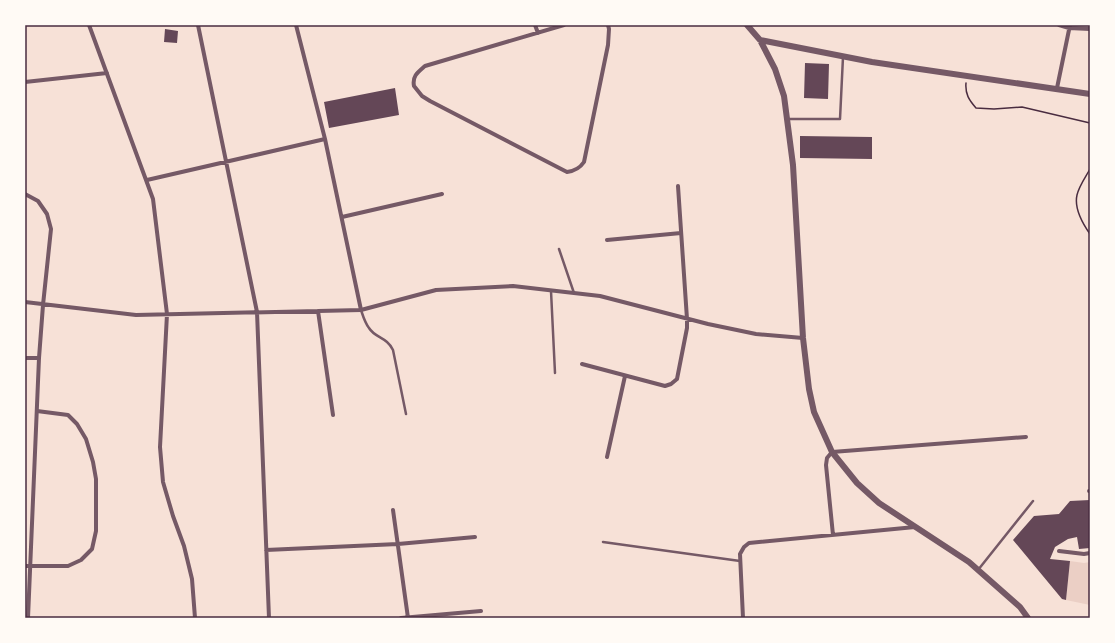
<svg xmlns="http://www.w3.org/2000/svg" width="1115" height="643" viewBox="0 0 1115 643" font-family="Rubik,sans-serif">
	<rect width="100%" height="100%" fill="#f7e1d7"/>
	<!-- green -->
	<path fill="#ebcfc5" d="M 1070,561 L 1084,563 L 1090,562 L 1090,605 L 1066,600 Z"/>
	<!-- building -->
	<path fill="#644757" d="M 165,29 L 178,31 L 177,43 L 164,42 Z
		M 805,63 L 829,64 L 828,99 L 804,98 Z
		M 395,88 L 399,115 L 329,128 L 324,102 Z
		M 800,136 L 872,137 L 872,159 L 800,158 Z
		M 1090,500 L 1090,548 L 1079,549 L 1077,537 L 1068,539 L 1055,547 L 1050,559 L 1070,561 L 1066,600 L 1062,599 L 1013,540 L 1034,516 L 1059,514 L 1070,501 Z"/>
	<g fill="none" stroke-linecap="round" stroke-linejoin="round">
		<!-- path -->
		<path stroke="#4a2c40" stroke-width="1.5" d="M 966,83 C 965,94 969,100 976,108 L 994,109 L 1022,107 L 1090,123
			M 1090,169 C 1085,178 1079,186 1077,195 C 1074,208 1083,224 1090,234"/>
		<!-- service -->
		<path stroke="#755966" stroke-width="2.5" d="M 787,119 L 840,119 L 843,57
			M 559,249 L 574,293
			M 551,291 L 555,373
			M 361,310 C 363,316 365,323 369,328 C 375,338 387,337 393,350 L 406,414
			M 603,542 L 740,561
			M 978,570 L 1033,501"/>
		<!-- minor -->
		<path stroke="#755966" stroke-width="4" d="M 89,25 L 153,199 L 167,314 L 160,447 L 163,482 L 173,516 L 184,546 L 192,579 L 195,618
			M 198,25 L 257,312 L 269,618
			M 296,25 L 325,139 L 361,310
			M 535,25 L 538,33
			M 564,25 L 425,66 C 418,72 412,76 414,86 L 422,96 L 430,101 L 567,172 C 575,171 580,168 584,162 L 608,45 L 609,29 L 608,25
			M 1059,25 L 1069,28 L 1090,29
			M 25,82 L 107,73
			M 1057,88 L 1070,25
			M 147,180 L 325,139
			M 25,194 L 38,201 L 47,214 L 51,229 L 43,305 L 39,358 L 28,618
			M 342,217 L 442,194
			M 607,240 L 681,233
			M 25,302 L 136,315 L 361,310 L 436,290 L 513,286 L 600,296 L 708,324 L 756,334 L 803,338
			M 318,311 L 333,415
			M 25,358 L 39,358
			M 582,364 L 665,386 L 671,384 L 677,379 L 687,328 L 687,319 L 678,186
			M 607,457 L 625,376
			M 1089,491 L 1090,491
			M 393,510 L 408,618
			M 833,535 L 826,465 L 827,458 L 832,452 L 1026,437
			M 266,550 L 398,544 L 475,537
			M 1059,551 L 1084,554 L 1090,553
			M 25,566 L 68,566 L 81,560 L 92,549 L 96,531 L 96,479 L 93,462 L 86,439 L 77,424 L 68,415 L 37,411
			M 401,618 L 481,611
			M 743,618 L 740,554 L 744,547 L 749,543 L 915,527"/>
		<!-- tertiary -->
		<path stroke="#755966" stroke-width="6" d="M 747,25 L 760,40 L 775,69 L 784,96 L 793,165 L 803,338 L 809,389 L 814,412 L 832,452 L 857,483 L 879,503 L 969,562 L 1020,607 L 1028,618
			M 760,40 L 872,62 L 1090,94"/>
	</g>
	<!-- border -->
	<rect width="1115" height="643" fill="none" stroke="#fffaf5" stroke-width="52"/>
	<rect x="26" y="26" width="1063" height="591" fill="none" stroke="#4a2c40" stroke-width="1.5"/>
</svg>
